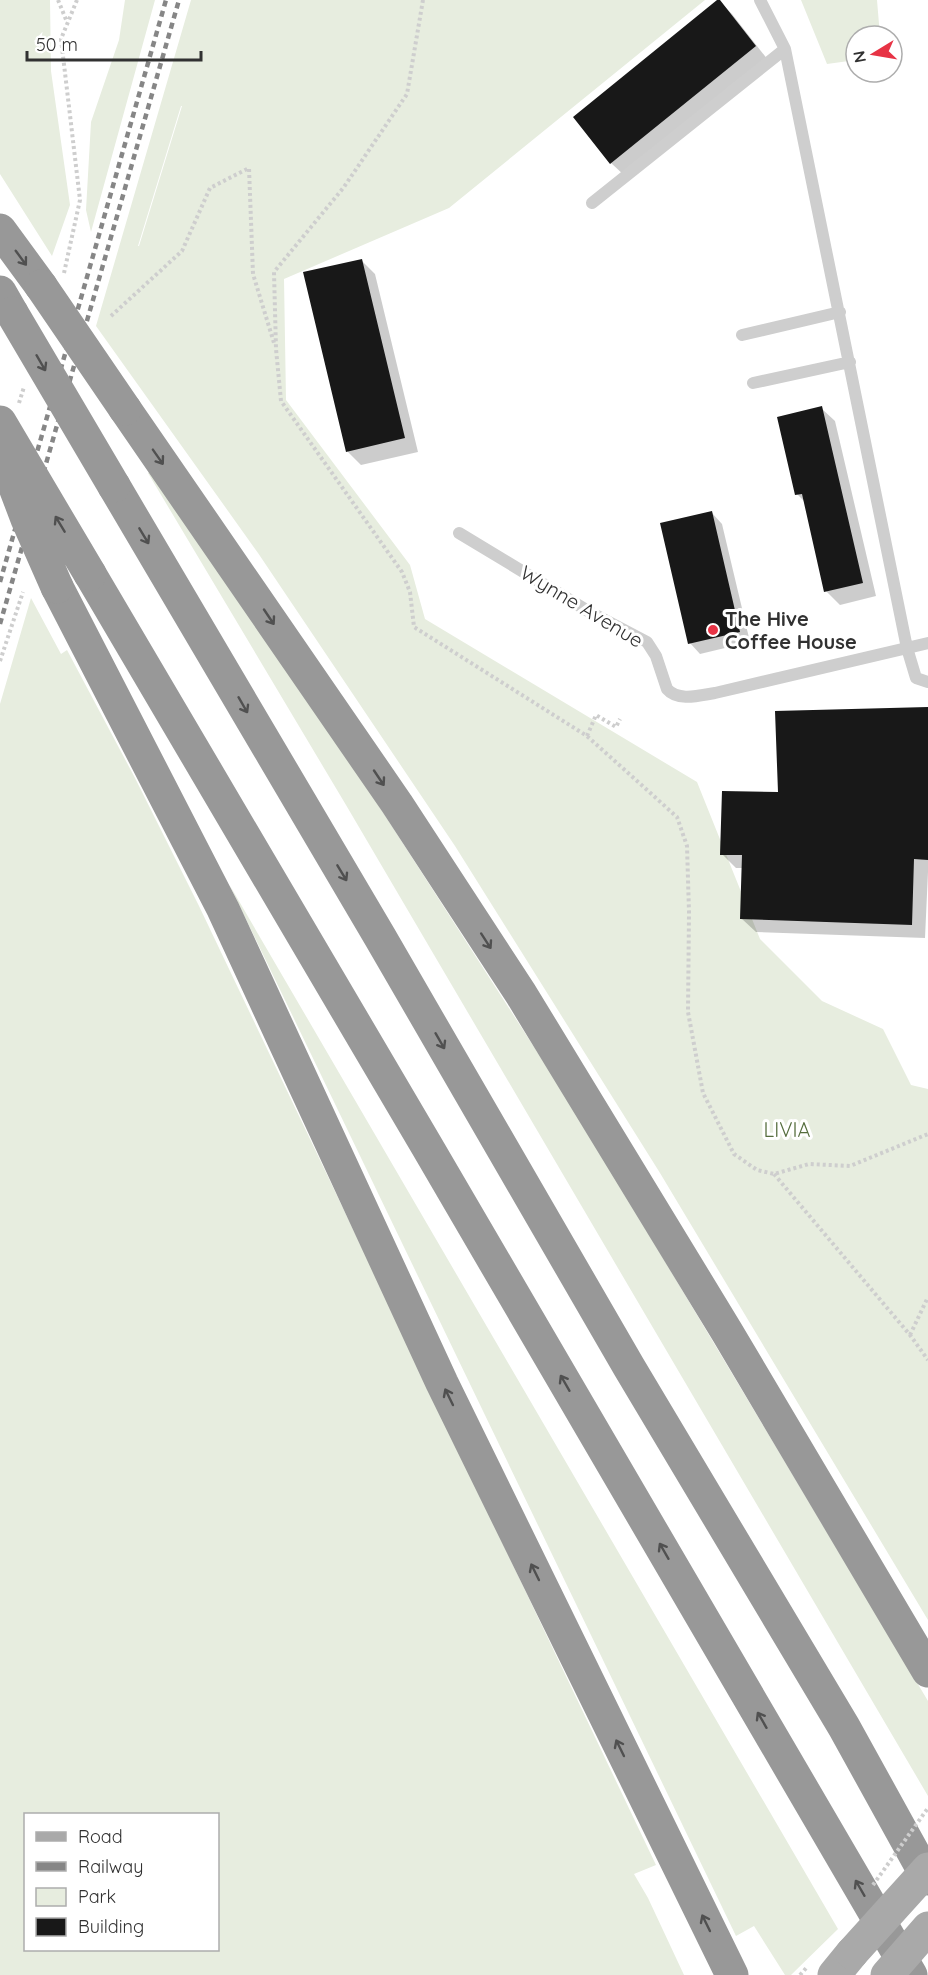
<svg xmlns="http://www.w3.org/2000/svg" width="928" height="1975" viewBox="0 0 928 1975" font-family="Quicksand,sans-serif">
	<rect width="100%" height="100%" fill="#fff"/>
	<!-- green -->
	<path fill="#e7eddf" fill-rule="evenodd" d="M 0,0 L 50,0 L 51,71 L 70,205 L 52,256 L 0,174 Z
		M 125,0 L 155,0 L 91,232 L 86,210 L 91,122 L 119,40 Z
		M 191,0 L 705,0 L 449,208 L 284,279 L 286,400 L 410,565 L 425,619 L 697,782 L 760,939 L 822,1001 L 883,1029 L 911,1085 L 928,1089 L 928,1620 L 660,1173 L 455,846 L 258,553 L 96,326 ZM 181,106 L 182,106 L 139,246 L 138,246 Z
		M 801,0 L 877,0 L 880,36 L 856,36 L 856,60 L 827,64 Z
		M 154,469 L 366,786 L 572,1106 L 928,1701 L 928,1796 L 346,805 L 148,473 Z
		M 31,598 L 61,654 L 67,650 L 135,778 L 199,906 L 656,1865 L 634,1874 L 648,1898 L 684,1975 L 0,1975 L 0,704 ZM 26,1814 L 218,1814 L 218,1950 L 26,1950 Z
		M 229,884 L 838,1929 L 791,1975 L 785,1975 L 754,1926 L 736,1936 Z"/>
	<!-- shadow -->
	<path fill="#0003" d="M 718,0 L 732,14 L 768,60 L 625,176 L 611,163 Z
		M 361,260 L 375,274 L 418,452 L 361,465 L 348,452 L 305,274 Z
		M 821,408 L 835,421 L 876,596 L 840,605 L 826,591 L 806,503 L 797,494 Z
		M 712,513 L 722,524 L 750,642 L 700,654 L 690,643 Z
		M 928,708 L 928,872 L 925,938 L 756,932 L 742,919 L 743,868 L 736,868 L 722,854 L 779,794 Z"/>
	<!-- building -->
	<path fill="#181818" d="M 717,0 L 720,0 L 756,46 L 610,164 L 573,117 Z
		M 362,259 L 405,438 L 346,452 L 303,272 Z
		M 822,406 L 863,583 L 824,592 L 802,494 L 795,495 L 777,417 Z
		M 712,511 L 740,632 L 688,644 L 660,523 Z
		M 928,707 L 928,860 L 914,859 L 912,925 L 740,919 L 742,855 L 720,855 L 722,791 L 778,792 L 775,711 Z"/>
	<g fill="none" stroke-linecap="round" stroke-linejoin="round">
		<!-- path -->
		<path stroke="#cecece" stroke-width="4" stroke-dasharray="3 3" stroke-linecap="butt" d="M 58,0 L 67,22
			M 423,0 L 407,94 L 344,187 L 274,272 L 276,349 L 281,401 L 402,572 L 410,592 L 414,627 L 587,736 L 677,817 L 687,846 L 689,912 L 688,1012 L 703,1093 L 734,1154 L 757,1170 L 774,1174 L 809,1164 L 850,1166 L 928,1134
			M 64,273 L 80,200 L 61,39 L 77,0
			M 111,316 L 182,251 L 210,188 L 249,168 L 253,274 L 274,343
			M 19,403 L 24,387
			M 0,661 L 23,592
			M 587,736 L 596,715 L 616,727 L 620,719
			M 774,1174 L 910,1335 L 928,1360
			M 910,1335 L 928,1297
			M 800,1975 L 808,1966"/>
		<!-- lane -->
		<path stroke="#cecece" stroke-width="12" d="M 760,0 L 785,49 L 907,648 L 916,678 L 928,682
			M 592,203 L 785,49
			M 742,335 L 840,312
			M 753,383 L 850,362
			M 459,533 L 588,611 L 647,642 L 656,656 L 667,689 C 678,702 701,695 715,693 L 928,643"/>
		<!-- primary -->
		<path stroke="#a9a9a9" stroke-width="33" d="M 834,1975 L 852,1953"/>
		<!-- highway -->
		<path stroke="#989898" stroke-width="33" d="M 0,230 L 41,286
			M 0,292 L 12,313
			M 125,409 L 397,804 L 521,994 L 727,1332 L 928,1671
			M 114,486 L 380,937 L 629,1367 L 844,1727 L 928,1879
			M 90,574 L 428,1148 L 911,1975
			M 57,587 L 223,909 L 442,1383 L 732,1975"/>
		<!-- rail -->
		<path stroke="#868686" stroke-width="4.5" stroke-dasharray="6 4.5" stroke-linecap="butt" d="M 0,582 L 166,0
			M 0,624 L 179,0"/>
		<!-- path-bridge -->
		<path stroke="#cecece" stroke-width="4" stroke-dasharray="3 3" stroke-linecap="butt" d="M 873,1885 L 928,1808"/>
		<!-- primary-bridge -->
		<path stroke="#a9a9a9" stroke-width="33" d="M 852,1953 L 928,1869
			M 887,1975 L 928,1928"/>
		<!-- highway-bridge -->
		<path stroke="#989898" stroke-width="33" d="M 41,286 L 125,409
			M 12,313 L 114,486
			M 0,422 L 90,574
			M 6,464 L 27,519 L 57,587"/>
	</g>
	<!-- one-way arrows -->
	<defs><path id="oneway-shaft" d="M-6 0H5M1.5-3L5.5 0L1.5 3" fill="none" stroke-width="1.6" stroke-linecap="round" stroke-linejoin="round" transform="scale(1.5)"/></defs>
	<g stroke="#505050">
		<use href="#oneway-shaft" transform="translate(21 258) rotate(54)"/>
		<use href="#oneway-shaft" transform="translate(41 363) rotate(60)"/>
		<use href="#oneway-shaft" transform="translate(158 457) rotate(55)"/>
		<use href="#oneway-shaft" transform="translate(60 524) rotate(-121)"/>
		<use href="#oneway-shaft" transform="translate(144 536) rotate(59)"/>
		<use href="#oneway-shaft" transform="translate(269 617) rotate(56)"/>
		<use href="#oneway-shaft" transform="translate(243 705) rotate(60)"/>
		<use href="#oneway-shaft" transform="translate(379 778) rotate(56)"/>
		<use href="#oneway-shaft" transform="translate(342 873) rotate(59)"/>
		<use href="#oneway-shaft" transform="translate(486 941) rotate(57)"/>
		<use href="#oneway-shaft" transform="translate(440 1041) rotate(60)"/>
		<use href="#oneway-shaft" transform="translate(565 1383) rotate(-120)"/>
		<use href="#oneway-shaft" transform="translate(449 1397) rotate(-116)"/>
		<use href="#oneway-shaft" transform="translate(664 1551) rotate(-120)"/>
		<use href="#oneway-shaft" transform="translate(535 1572) rotate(-116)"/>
		<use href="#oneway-shaft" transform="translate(762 1720) rotate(-120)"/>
		<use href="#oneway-shaft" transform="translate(620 1748) rotate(-116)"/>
		<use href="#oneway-shaft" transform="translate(860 1888) rotate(-120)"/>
		<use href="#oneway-shaft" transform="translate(706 1923) rotate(-116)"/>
	</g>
	<!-- markers -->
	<circle fill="#e73345" stroke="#fff" stroke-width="2" cx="713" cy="630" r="6"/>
	<g text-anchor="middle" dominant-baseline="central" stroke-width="6" stroke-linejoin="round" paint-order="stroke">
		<!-- street labels -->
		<g font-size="20" fill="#313131" stroke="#fff">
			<text transform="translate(582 606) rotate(31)">Wynne Avenue</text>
		</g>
		<!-- poi labels -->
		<g font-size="20" font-weight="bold" fill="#313131" stroke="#fff" text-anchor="start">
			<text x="725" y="618">The Hive<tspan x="725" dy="23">Coffee House</tspan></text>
		</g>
		<!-- park labels -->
		<g font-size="20" fill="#556d3d" stroke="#fff">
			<text x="787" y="1129">LIVIA</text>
		</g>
	</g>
	<!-- legend -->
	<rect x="24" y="1813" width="195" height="138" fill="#ffffff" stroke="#adadad" stroke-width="1.5"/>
	<rect x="36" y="1832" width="30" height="9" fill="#a9a9a9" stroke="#adadad" stroke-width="1.5"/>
	<text x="78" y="1843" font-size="18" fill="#313131">Road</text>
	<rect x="36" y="1862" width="30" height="9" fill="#868686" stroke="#adadad" stroke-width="1.5"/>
	<text x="78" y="1873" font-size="18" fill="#313131">Railway</text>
	<rect x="36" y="1888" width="30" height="18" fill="#e7eddf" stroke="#adadad" stroke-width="1.5"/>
	<text x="78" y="1903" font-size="18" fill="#313131">Park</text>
	<rect x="36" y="1918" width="30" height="18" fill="#181818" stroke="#adadad" stroke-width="1.5"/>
	<text x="78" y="1933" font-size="18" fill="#313131">Building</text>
	<!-- north arrow -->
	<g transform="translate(874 54) rotate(259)"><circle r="28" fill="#ffffff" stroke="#adadad" stroke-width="1.5"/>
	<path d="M0-4.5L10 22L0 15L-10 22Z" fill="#e73345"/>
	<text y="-9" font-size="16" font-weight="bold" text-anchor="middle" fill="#313131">N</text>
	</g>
	<!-- scale -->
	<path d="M27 51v9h174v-9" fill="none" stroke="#313131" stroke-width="3"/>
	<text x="36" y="51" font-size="18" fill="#313131" stroke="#ffffff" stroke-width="4.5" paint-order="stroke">50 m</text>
</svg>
